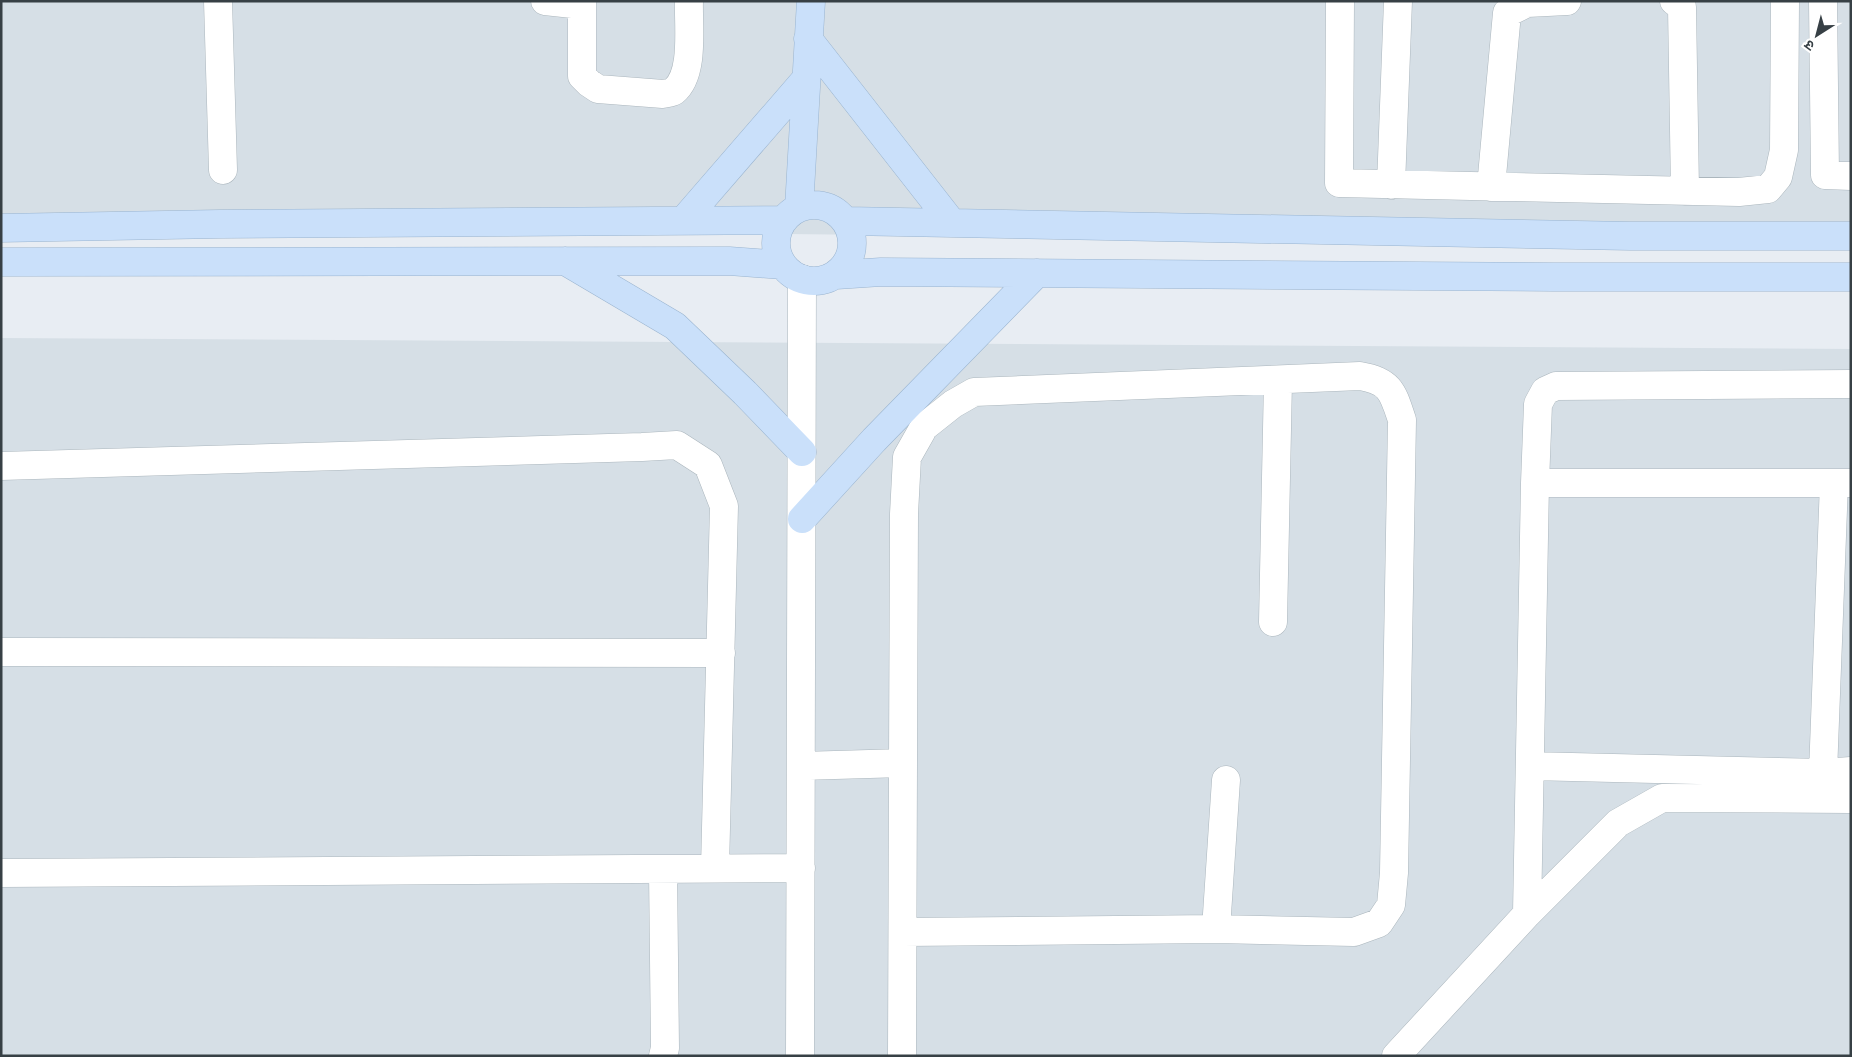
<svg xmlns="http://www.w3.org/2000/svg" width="1852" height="1057" viewBox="0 0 1852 1057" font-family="Raleway,'Noto Sans Devanagari',sans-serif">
	<rect width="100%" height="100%" fill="#e8edf3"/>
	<!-- residential -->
	<path fill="#d6dfe6" d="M 1,1 L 1851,1 L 1851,246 L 1,225 Z
		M 1,338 L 1851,349 L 1851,1056 L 1,1056 Z"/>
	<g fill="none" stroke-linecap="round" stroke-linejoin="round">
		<!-- street casing -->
		<g stroke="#abb6bd" stroke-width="29">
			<path id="street" d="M 218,1 L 223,170
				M 545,1 L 582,5 L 582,1
				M 1340,1 L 1339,183 L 1739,192 L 1768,189 L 1778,177 L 1784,150 L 1785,1
				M 1674,1 L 1682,7 L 1685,191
				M 1823,1 L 1825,175 L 1851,176
				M 582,5 L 582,76 L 589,83 L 598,89 L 663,94 C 667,93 671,93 674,91 C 695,74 688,25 689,1
				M 1391,185 L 1398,1
				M 1491,187 L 1507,13 L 1527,3 L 1567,1
				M 1,466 L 642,447 L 677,445 L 708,465 L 724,506 L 715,868
				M 1535,483 L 1538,404 L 1545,391 L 1556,386 L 1851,384
				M 1273,622 L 1278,381
				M 1,652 L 721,653
				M 801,766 L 903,763 L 902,1056
				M 1530,766 L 1823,773 L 1851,771
				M 1823,773 L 1834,483
				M 663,869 L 665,1048 L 663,1056
				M 1,873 L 801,868
				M 1527,914 L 1535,483 L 1851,483
				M 1216,929 L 1226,780
				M 903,932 L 1216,929 L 1354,932 L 1379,923 L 1391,905 L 1394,873 L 1402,420 C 1393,393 1391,381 1360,376 L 974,392 L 953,404 L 924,427 L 907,457 L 904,514 L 903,763
				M 800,1056 L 802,279
				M 1396,1056 L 1527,914 L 1618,823 L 1662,798 L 1851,799"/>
		</g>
		<!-- secondary casing -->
		<g stroke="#9ab4cf" stroke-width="29">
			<path id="secondary" d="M 808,39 L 952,223
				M776 243a38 38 0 1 1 76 0a38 38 0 1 1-76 0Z
				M 799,208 L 811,1
				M 683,221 L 806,79
				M 846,221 L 1630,236 L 1851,236
				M 1,228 L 220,224 L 784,220
				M 565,261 L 675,326 L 745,393 L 802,452
				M 1,262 L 729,261 L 783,265
				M 836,275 L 881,272 L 1553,277 L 1851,277
				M 802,519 L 874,440 L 1037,273"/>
		</g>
		<!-- street -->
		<use href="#street" stroke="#fff" stroke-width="28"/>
		<!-- secondary -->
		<use href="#secondary" stroke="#cae0fa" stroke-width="28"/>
	</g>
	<!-- border -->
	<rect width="1852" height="1057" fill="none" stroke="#374045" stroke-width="5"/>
	<!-- north arrow -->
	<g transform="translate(1817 35) rotate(216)" stroke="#ffffff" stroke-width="4" paint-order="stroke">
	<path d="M0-4L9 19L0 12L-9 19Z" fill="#374045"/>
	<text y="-8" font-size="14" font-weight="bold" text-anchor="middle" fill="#374045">उ</text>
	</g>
</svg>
